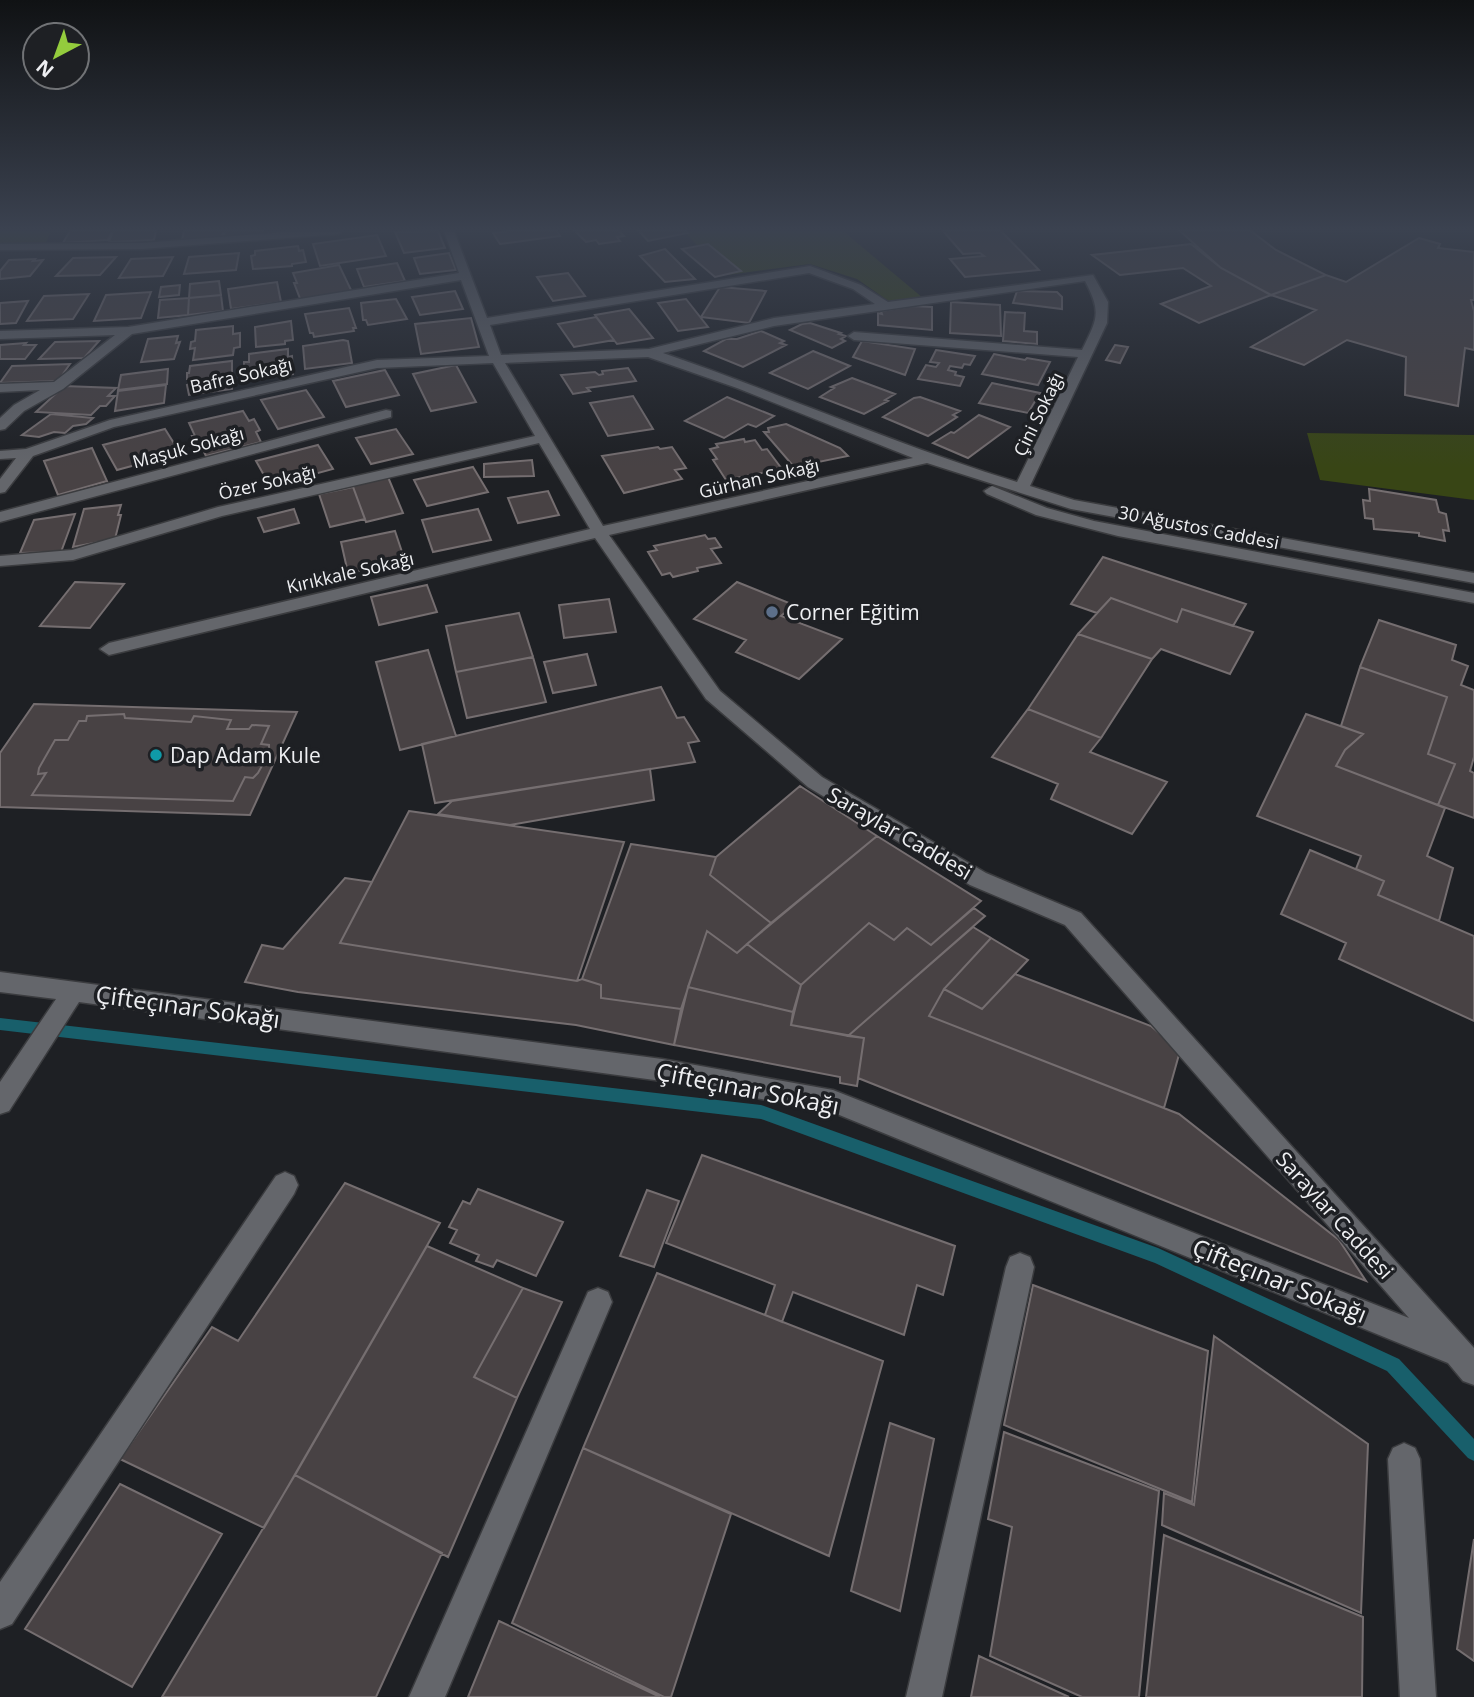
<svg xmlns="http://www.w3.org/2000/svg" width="1474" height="1697" viewBox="0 0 1474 1697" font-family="'Open Sans',sans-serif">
	<rect width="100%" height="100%" fill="#1e2024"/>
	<!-- green -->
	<path fill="#384515" d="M 0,231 L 51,231 L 45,245 L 0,245 Z
		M 695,231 L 843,231 L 923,298 L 890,302 L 857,279 L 810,264 L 727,275 L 684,232 Z
		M 1307,433 L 1474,435 L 1474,500 L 1320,480 Z"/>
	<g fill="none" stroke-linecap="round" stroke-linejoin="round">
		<!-- stream -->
		<path fill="#185f6b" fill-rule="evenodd" d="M 0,1018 L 761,1105 L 1158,1248 L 1399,1359 L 1474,1439 L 1474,1461 L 1468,1458 L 1387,1371 L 1155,1263 L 761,1119 L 0,1030 Z"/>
	</g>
	<!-- building -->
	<path fill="#484244" stroke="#756e70" stroke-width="2" d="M 70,231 L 112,231 L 108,240 L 63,243 Z
		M 113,231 L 156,231 L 154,240 L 109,242 Z
		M 184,231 L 223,231 L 222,236 L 218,238 L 182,240 Z
		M 225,231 L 263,231 L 263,234 L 228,237 L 224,236 Z
		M 438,231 L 445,248 L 404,253 L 395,232 Z
		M 510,231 L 557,231 L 560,236 L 500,244 L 493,233 Z
		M 575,231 L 619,231 L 624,236 L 617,237 L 620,241 L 599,244 L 596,240 L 586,242 Z
		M 639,231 L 686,231 L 688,233 L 648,241 Z
		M 943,231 L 1001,231 L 1039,270 L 965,277 L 950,259 L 984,256 L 980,253 L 963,254 Z
		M 1180,231 L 1251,231 L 1276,250 L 1326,275 L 1271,295 L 1221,268 Z
		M 377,235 L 386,256 L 320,266 L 313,244 Z
		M 1419,238 L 1440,244 L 1438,248 L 1474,252 L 1474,300 L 1471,300 L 1474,311 L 1474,350 L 1465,348 L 1458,406 L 1405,395 L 1406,357 L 1347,340 L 1304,365 L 1251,347 L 1316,310 L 1271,295 L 1326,275 L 1346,282 Z
		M 708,244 L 741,271 L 715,277 L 682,249 Z
		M 1191,244 L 1221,268 L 1271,295 L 1199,323 L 1161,304 L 1211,286 L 1183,268 L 1120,275 L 1092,255 Z
		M 298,246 L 299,251 L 303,250 L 306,262 L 292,264 L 292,266 L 253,269 L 251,256 L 255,255 L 255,251 Z
		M 665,249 L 695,279 L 665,282 L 640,256 Z
		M 239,253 L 236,270 L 184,274 L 189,257 Z
		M 449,253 L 456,270 L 420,274 L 414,258 Z
		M 116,257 L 100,275 L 56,276 L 73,258 Z
		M 173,257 L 163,276 L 119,278 L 131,259 Z
		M 35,259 L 33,261 L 43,260 L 30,276 L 0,279 L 0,271 L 9,260 Z
		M 397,263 L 405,281 L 364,287 L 357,269 Z
		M 339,265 L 352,292 L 301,301 L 294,283 L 297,283 L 293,273 Z
		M 568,273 L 585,296 L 553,301 L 537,277 Z
		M 219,281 L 221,295 L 189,298 L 190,284 Z
		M 277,282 L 281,302 L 231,309 L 228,289 Z
		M 180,285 L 179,295 L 159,297 L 161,287 Z
		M 720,287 L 766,291 L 749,323 L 701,317 Z
		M 455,291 L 463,309 L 420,315 L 412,297 Z
		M 1017,291 L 1057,292 L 1062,297 L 1062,309 L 1013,303 Z
		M 151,292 L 141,318 L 94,321 L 106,295 Z
		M 89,294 L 73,319 L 27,321 L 44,296 Z
		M 221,295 L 223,311 L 188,315 L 189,298 Z
		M 189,298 L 188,315 L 158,318 L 160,300 Z
		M 396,299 L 407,319 L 368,325 L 366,320 L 363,320 L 361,303 Z
		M 686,299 L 708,327 L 678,331 L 658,303 Z
		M 28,301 L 16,323 L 0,324 L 0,303 Z
		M 951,302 L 1000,305 L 1001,336 L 950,333 Z
		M 913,306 L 932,307 L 932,330 L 878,325 L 878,313 L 882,314 L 881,311 Z
		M 349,308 L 356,328 L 353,328 L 354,331 L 314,337 L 313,333 L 310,333 L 305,314 Z
		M 629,309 L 653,338 L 617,344 L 595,315 Z
		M 1005,312 L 1025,313 L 1024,331 L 1037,332 L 1037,344 L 1003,341 Z
		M 596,317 L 614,340 L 574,347 L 558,324 Z
		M 471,318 L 479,347 L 421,354 L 415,324 Z
		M 291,321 L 293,340 L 285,341 L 285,344 L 256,347 L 255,327 Z
		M 810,323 L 841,333 L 839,334 L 846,336 L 841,339 L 845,341 L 832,348 L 790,330 L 802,324 Z
		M 233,326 L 233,334 L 240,333 L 240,347 L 234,348 L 233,355 L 193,360 L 195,348 L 190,349 L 191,342 L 195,341 L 196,330 Z
		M 761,331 L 784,341 L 780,343 L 786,345 L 743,367 L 704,351 L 726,339 L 737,339 Z
		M 178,336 L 176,343 L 180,342 L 174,359 L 141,362 L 148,339 Z
		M 343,340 L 348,341 L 352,363 L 305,369 L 303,346 Z
		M 99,341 L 84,358 L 39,359 L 55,342 Z
		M 862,341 L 915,349 L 905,375 L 853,357 Z
		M 26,343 L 24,345 L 36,345 L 25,359 L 0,359 L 0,345 Z
		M 1115,345 L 1128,347 L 1120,363 L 1106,360 Z
		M 288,349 L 288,357 L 292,356 L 293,374 L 244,380 L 244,362 L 249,362 L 249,354 Z
		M 936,350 L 975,356 L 970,365 L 964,364 L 962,368 L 950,366 L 948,370 L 956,372 L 955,375 L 964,377 L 960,386 L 918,379 L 926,365 L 936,367 L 939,363 L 930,362 Z
		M 813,351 L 850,366 L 808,389 L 770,373 Z
		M 994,354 L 1025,360 L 1027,358 L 1050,362 L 1038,385 L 982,374 Z
		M 232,361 L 232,389 L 189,395 L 187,385 L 190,384 L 190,379 L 187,379 L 187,373 L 189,373 L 190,366 Z
		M 70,364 L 58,381 L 0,383 L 12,366 Z
		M 456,365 L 476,402 L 431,411 L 413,374 Z
		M 628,368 L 636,381 L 587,388 L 590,391 L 573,394 L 561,375 L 595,372 L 599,375 L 603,374 L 602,371 Z
		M 168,369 L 167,384 L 118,390 L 121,375 Z
		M 385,370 L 399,395 L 346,407 L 333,381 Z
		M 852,378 L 895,394 L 885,400 L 888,401 L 864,414 L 820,397 L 834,388 L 831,387 Z
		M 992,383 L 1040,393 L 1028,413 L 979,403 Z
		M 166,385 L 164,403 L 115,411 L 118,391 Z
		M 64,386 L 116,388 L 108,396 L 115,396 L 106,406 L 100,406 L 91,415 L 36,412 Z
		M 306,390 L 324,417 L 278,429 L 261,400 Z
		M 633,396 L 653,429 L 608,436 L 590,403 Z
		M 727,397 L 774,416 L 756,427 L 748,424 L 724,438 L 685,421 Z
		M 920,397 L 960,411 L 953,415 L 957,417 L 928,436 L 883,417 L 914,398 Z
		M 243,411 L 249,421 L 254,419 L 260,430 L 256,432 L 261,442 L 206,456 L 200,444 L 196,445 L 192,436 L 195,436 L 189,423 Z
		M 51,414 L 93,418 L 86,424 L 73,426 L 65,433 L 54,432 L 39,437 L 22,435 Z
		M 979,415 L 1010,427 L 968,458 L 933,443 L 951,432 L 954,433 Z
		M 786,424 L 840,448 L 848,456 L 794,467 L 764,432 L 769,432 L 768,428 Z
		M 165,429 L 180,453 L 117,470 L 103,445 Z
		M 396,429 L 413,454 L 371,464 L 356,438 Z
		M 744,439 L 745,442 L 755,440 L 762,450 L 767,449 L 782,469 L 726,480 L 713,460 L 717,459 L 710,449 L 718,447 L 716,444 Z
		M 318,445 L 333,469 L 270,486 L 256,461 Z
		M 658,447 L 660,449 L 672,447 L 686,468 L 675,470 L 682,479 L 624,493 L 602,456 Z
		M 92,448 L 107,481 L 58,495 L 44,461 Z
		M 532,460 L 534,476 L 484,477 L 484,464 Z
		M 473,467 L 488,492 L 427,506 L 414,480 Z
		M 388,477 L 403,513 L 366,522 L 352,484 Z
		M 353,487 L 365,519 L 330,527 L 319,494 Z
		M 1369,489 L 1436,500 L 1439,512 L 1446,514 L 1449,531 L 1443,530 L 1445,541 L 1419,536 L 1419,533 L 1374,529 L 1373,519 L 1365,518 L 1363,500 L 1370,501 Z
		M 548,491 L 559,515 L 518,523 L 508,498 Z
		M 121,505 L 118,515 L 121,515 L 115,539 L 73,547 L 84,509 Z
		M 294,509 L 299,523 L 264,532 L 258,518 Z
		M 478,509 L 491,540 L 433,552 L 422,520 Z
		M 75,514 L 61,552 L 20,553 L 34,520 Z
		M 395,531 L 405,561 L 348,573 L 341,542 Z
		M 705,535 L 708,539 L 715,538 L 721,547 L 711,549 L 721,563 L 697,568 L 698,571 L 673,577 L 670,573 L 662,575 L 648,552 L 657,550 L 654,546 Z
		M 1103,557 L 1246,604 L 1233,626 L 1182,609 L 1177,622 L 1111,598 L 1097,613 L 1071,604 Z
		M 75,582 L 124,584 L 90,628 L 40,626 Z
		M 737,582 L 794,605 L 781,616 L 842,639 L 799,679 L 736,652 L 746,640 L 694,619 Z
		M 427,585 L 437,612 L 379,625 L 371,597 Z
		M 1111,598 L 1177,622 L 1182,609 L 1253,632 L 1230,674 L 1161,649 L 1152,659 L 1078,634 Z
		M 609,599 L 616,632 L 564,638 L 559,605 Z
		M 519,613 L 533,657 L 456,672 L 446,626 Z
		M 1379,620 L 1456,645 L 1452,660 L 1468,666 L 1461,685 L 1474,690 L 1474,757 L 1470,771 L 1474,773 L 1474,818 L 1438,805 L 1455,764 L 1428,754 L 1447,697 L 1360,667 Z
		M 1078,634 L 1152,659 L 1101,738 L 1028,709 Z
		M 428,650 L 456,736 L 400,750 L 376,662 Z
		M 587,654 L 596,685 L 553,693 L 544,662 Z
		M 533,657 L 546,702 L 467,718 L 456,672 Z
		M 1360,667 L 1447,697 L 1428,754 L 1455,764 L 1438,805 L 1336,766 L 1345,750 L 1363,734 L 1341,726 Z
		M 661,687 L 677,718 L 684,717 L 699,741 L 688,743 L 695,762 L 435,803 L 422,744 Z
		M 34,704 L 297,712 L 250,815 L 0,807 L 0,753 Z
		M 1028,709 L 1101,738 L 1090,752 L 1167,782 L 1132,834 L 1051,799 L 1058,784 L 992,757 Z
		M 124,714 L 125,718 L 191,722 L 194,716 L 231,720 L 227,729 L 249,729 L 252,725 L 269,726 L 261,744 L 269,745 L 269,753 L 258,773 L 253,778 L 245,777 L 233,801 L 32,795 L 46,773 L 38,774 L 39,768 L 55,740 L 68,740 L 79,721 L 86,721 L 87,716 Z
		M 1306,714 L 1363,734 L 1345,750 L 1336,766 L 1445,808 L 1427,856 L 1453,868 L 1439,921 L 1378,895 L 1384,881 L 1356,869 L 1361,856 L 1257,816 Z
		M 650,769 L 654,800 L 510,825 L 438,814 L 452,801 Z
		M 800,786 L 877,836 L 771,923 L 710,875 L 716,857 Z
		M 409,811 L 624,842 L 577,981 L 340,943 Z
		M 877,836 L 981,901 L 931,945 L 907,928 L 894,940 L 869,923 L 801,985 L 747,944 Z
		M 631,844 L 716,857 L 710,875 L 771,923 L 737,953 L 707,931 L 681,1009 L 601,998 L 601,985 L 582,979 Z
		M 1310,850 L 1384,881 L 1378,895 L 1474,936 L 1474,1021 L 1339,959 L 1346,943 L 1281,914 Z
		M 345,878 L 372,882 L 340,943 L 577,981 L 582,979 L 601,985 L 601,998 L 681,1009 L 674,1045 L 576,1025 L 298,992 L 245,982 L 262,945 L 283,949 Z
		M 974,908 L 985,916 L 848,1036 L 791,1025 L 801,985 L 869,923 L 894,940 L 907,928 L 931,945 Z
		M 973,927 L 991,938 L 944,989 L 929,1016 L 1179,1114 L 1339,1240 L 1366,1281 L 858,1078 L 864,1038 L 848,1036 Z
		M 707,931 L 737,953 L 747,944 L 801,985 L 793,1012 L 688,987 Z
		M 991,938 L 1028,960 L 982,1009 L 944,989 Z
		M 1015,974 L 1151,1026 L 1180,1051 L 1164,1108 L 929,1016 L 944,989 L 982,1009 Z
		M 688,987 L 793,1012 L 791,1025 L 864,1038 L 857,1086 L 840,1083 L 840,1077 L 674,1045 Z
		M 702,1155 L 955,1246 L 943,1295 L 917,1285 L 904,1335 L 793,1292 L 782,1322 L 765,1315 L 775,1285 L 666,1243 Z
		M 345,1183 L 440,1223 L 264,1528 L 120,1459 L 212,1327 L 238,1341 Z
		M 478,1189 L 563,1222 L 536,1276 L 497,1260 L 493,1267 L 476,1261 L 479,1255 L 450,1243 L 457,1230 L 449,1227 L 463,1201 L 470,1204 Z
		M 647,1190 L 679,1201 L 654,1267 L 620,1256 Z
		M 427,1246 L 523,1288 L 474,1377 L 517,1398 L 448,1557 L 295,1475 Z
		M 657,1273 L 883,1361 L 829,1556 L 583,1448 Z
		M 1033,1285 L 1208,1351 L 1192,1502 L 1004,1425 Z
		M 523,1288 L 562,1302 L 517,1398 L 474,1377 Z
		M 1214,1336 L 1368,1444 L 1361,1613 L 1162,1525 L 1164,1493 L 1194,1505 Z
		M 890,1423 L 934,1439 L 900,1611 L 851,1591 Z
		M 1004,1432 L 1159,1491 L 1139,1697 L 1082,1697 L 990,1656 L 1012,1527 L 988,1519 Z
		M 583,1448 L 731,1514 L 671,1697 L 664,1697 L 512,1623 Z
		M 295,1475 L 442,1553 L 376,1697 L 162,1697 Z
		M 120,1484 L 222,1534 L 132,1687 L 25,1629 Z
		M 1164,1535 L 1363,1617 L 1362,1697 L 1146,1697 Z
		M 1474,1539 L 1474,1661 L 1457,1649 Z
		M 499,1621 L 660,1697 L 468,1697 Z
		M 979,1656 L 1069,1697 L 971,1697 Z"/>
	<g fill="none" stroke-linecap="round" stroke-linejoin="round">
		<!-- minor casing -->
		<g stroke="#3b3c3f" stroke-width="3">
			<path id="minor" d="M 299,231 L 343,231 L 338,234 L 142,249 L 0,250 L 0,244 L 142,243 Z
				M 444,231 L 454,231 L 487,318 L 810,266 L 861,285 L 888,302 L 1093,275 L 1108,302 L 1107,323 L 1030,486 L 1074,500 L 1474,573 L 1474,583 L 1071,509 L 927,463 L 609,535 L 720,691 L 822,777 L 986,873 L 1081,913 L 1474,1348 L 1474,1385 L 1463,1381 L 1448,1363 L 832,1112 L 662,1081 L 79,1002 L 9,1111 L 0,1114 L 0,1082 L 56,999 L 0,992 L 0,972 L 662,1059 L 833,1090 L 1409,1318 L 1065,925 L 970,885 L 808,787 L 706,699 L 595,538 L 109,655 L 100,649 L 109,643 L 590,529 L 539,443 L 222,516 L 73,560 L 0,566 L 0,556 L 72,550 L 218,507 L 535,436 L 493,363 L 377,368 L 114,427 L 33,456 L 5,492 L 0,493 L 0,479 L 16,458 L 0,459 L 0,451 L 26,449 L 110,420 L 377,360 L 489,356 L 461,280 L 132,334 L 63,389 L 24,411 L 5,429 L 0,430 L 0,418 L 14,405 L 40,390 L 0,392 L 0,384 L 54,382 L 115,335 L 0,339 L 0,331 L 128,327 L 459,273 ZM 809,273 L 853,289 L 875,304 L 774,318 L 649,349 L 501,355 L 490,325 ZM 1085,281 C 1102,313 1097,319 1082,350 L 854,332 L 848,336 L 854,340 L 1078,357 L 1017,482 C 897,445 782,394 663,353 L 774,326 ZM 648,357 L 737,388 L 913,458 L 603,526 L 505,363 Z
				M 386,410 L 391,411 L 391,417 L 0,522 L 0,512 Z
				M 992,486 L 1047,508 L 1094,521 L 1474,593 L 1474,603 L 1118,536 L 1036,515 L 987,494 L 984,491 Z
				M 285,1172 L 294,1176 L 298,1185 L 294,1194 L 12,1624 L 0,1629 L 0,1582 L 276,1176 Z
				M 1020,1253 L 1030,1257 L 1034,1267 L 942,1697 L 906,1697 L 1006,1267 L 1010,1257 Z
				M 598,1288 L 608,1292 L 612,1302 L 445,1697 L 409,1697 L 588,1292 Z
				M 1404,1443 L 1415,1448 L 1420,1459 L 1436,1697 L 1400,1697 L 1388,1459 L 1393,1448 Z"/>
		</g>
		<!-- minor -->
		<use href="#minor" fill="#64666b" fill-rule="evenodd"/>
	</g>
	<!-- sky -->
	<linearGradient id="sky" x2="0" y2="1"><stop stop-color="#101214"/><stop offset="0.49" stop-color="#3b4250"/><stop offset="1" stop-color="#3b4250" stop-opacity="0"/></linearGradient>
	<rect width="1474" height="468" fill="url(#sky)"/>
	<!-- markers -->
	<circle fill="#5c6f8a" stroke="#1e2024" stroke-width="2.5" cx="772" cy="612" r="7"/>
	<circle fill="#0f9aa8" stroke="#1e2024" stroke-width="2.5" cx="156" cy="755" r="7"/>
	<g text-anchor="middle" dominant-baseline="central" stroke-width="7" stroke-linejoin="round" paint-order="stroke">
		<!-- far-street labels -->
		<g font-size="18" fill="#eeeff2" stroke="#1e2024">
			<text transform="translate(241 375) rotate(-13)">Bafra Sokağı</text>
			<text transform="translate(1038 414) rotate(-64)">Çini Sokağı</text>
			<text transform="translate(188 447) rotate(-15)">Maşuk Sokağı</text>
			<text transform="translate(759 478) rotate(-13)">Gürhan Sokağı</text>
			<text transform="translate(267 482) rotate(-13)">Özer Sokağı</text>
			<text transform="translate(1199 527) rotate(11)">30 Ağustos Caddesi</text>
			<text transform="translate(350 572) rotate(-13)">Kırıkkale Sokağı</text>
		</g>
		<!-- poi labels -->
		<g font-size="21" fill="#eeeff2" stroke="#1e2024" text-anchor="start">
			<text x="786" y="612">Corner Eğitim</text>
			<text x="170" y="755">Dap Adam Kule</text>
		</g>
		<!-- street labels -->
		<g font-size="21" fill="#eeeff2" stroke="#1e2024">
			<text transform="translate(900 833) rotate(30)">Saraylar Caddesi</text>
			<text transform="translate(1335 1215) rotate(48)">Saraylar Caddesi</text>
		</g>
		<!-- near-street labels -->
		<g font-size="24" fill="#eeeff2" stroke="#1e2024">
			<text transform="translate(188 1006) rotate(8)">Çifteçınar Sokağı</text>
			<text transform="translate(748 1088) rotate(11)">Çifteçınar Sokağı</text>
			<text transform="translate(1280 1280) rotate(22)">Çifteçınar Sokağı</text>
		</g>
	</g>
	<!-- north arrow -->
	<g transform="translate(56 56) rotate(221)"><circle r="33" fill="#1e2024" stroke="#717376" stroke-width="2"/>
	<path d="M0-5L12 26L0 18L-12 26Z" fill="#94cc3d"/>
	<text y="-10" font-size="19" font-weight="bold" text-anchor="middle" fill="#eeeff2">N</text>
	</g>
</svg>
